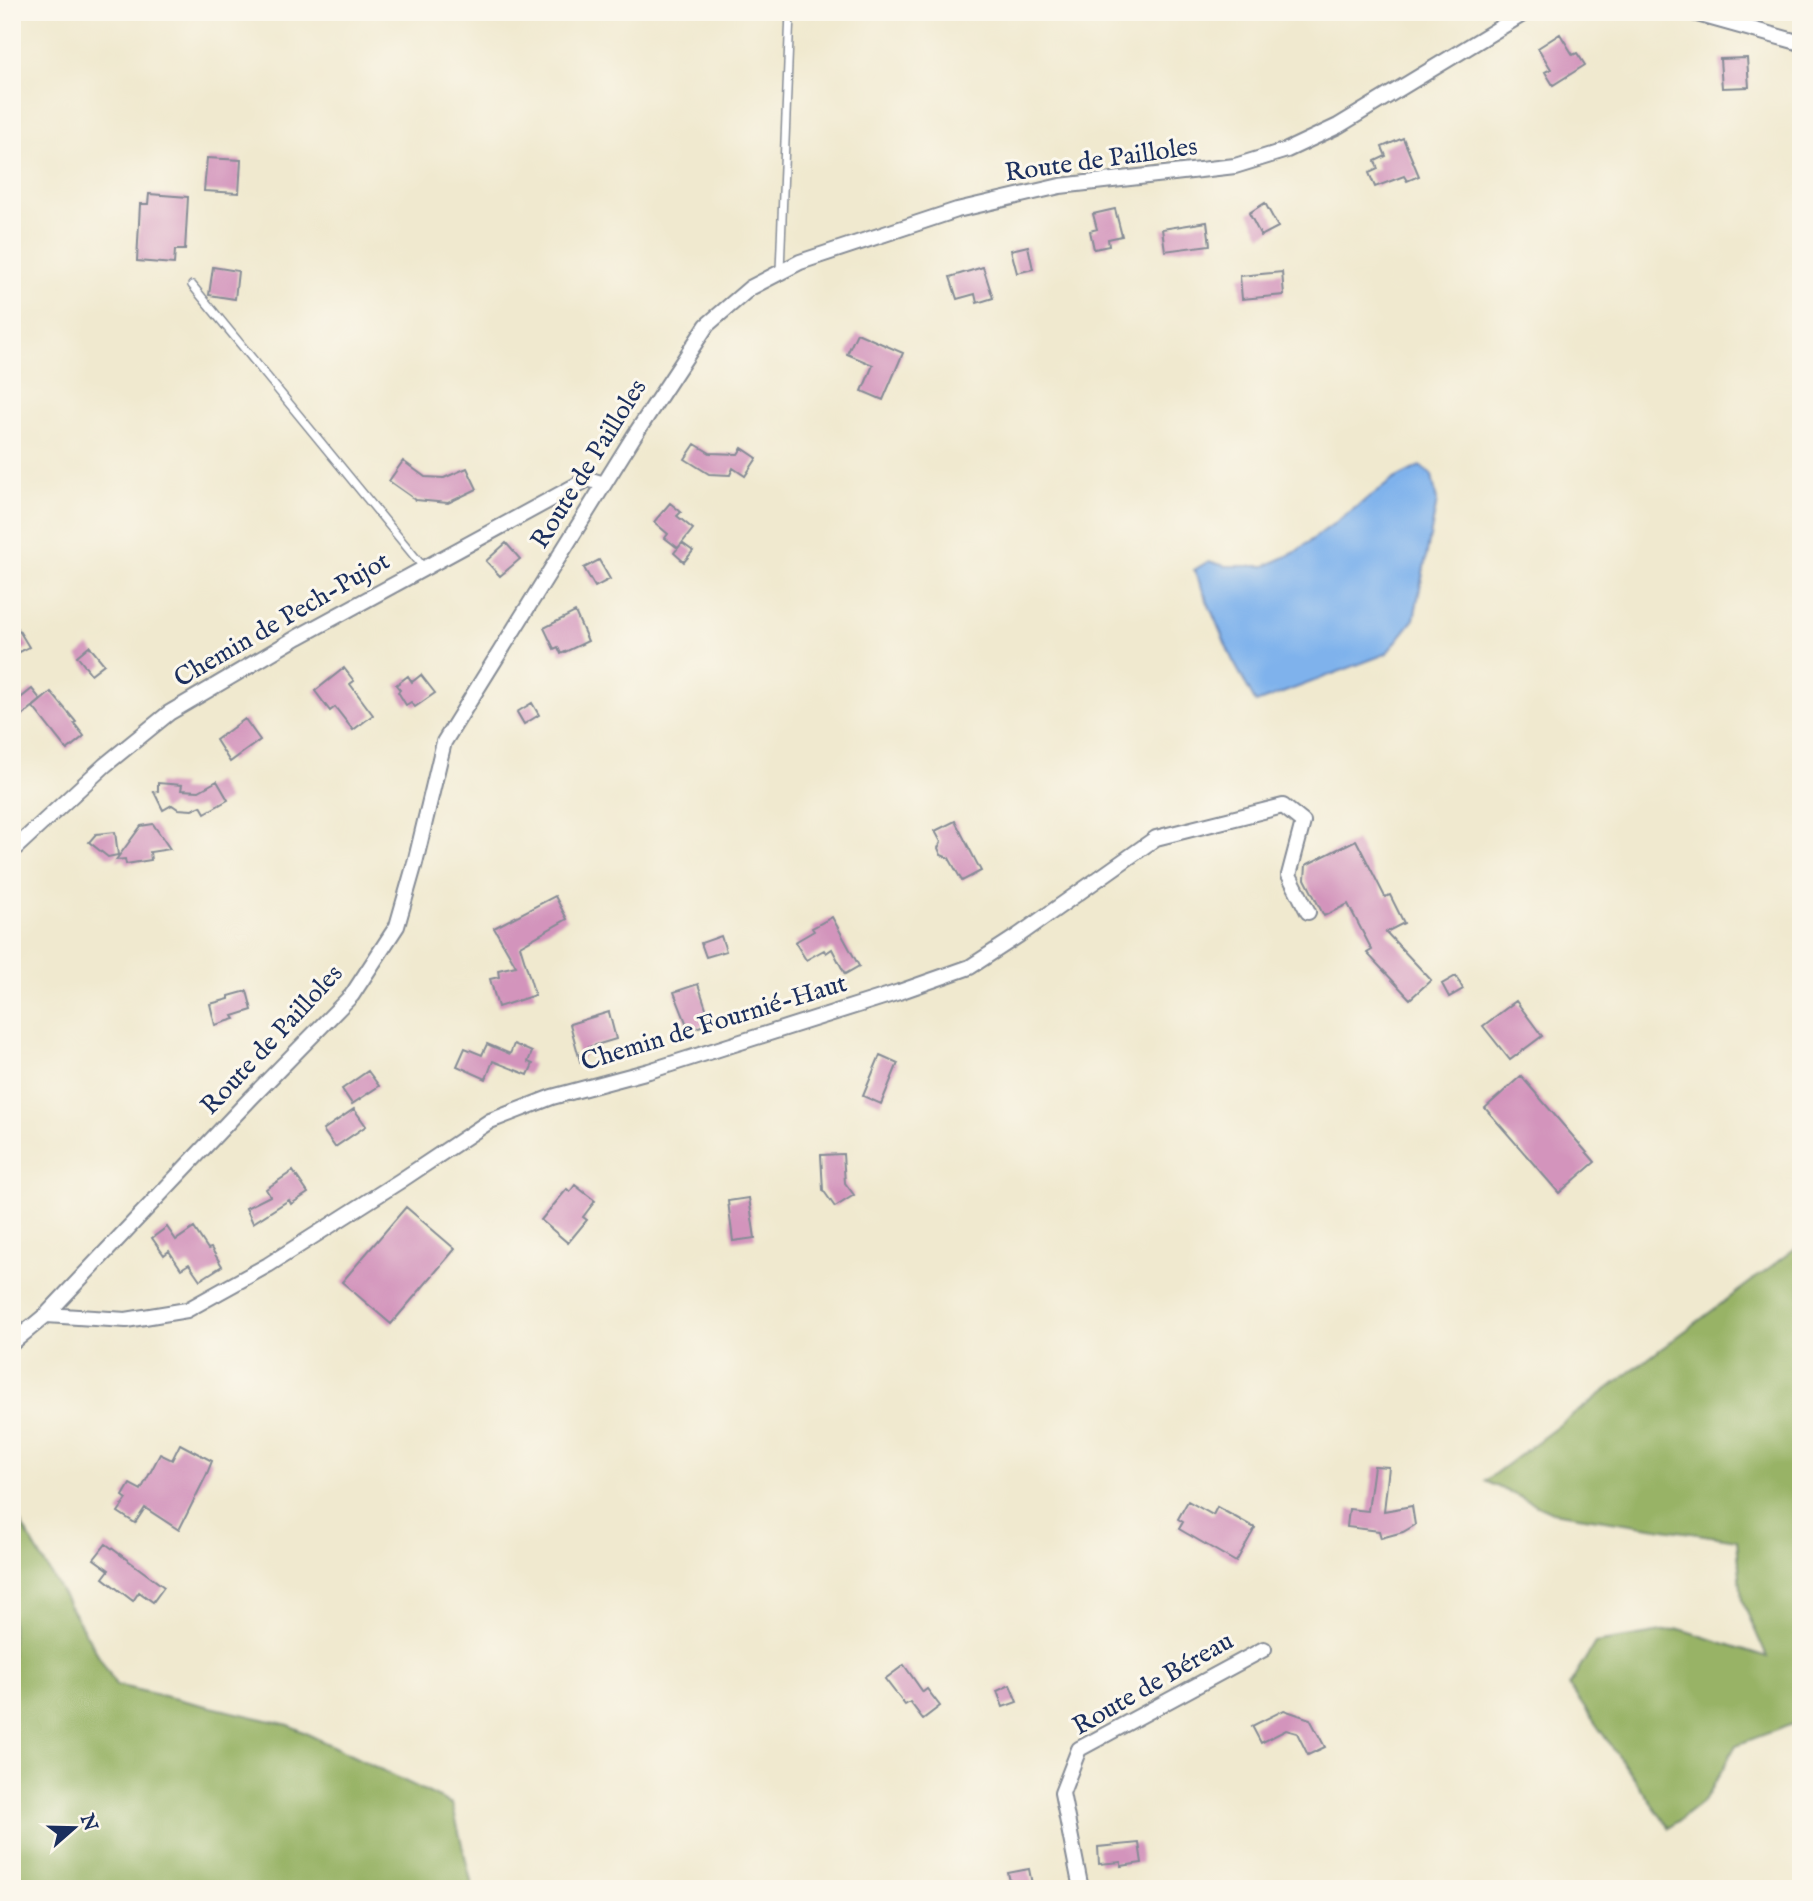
<svg xmlns="http://www.w3.org/2000/svg" width="1813" height="1901" viewBox="0 0 1813 1901" font-family="'IM FELL English',serif">
	<rect width="100%" height="100%" fill="#fbf7ec"/>
	<filter id="ink" filterUnits="userSpaceOnUse"><feTurbulence type="fractalNoise" baseFrequency=".0143" numOctaves="2"/><feDisplacementMap in="SourceGraphic" scale="14" xChannelSelector="R" yChannelSelector="G"/><feConvolveMatrix kernelMatrix="1 2 1 2 8 2 1 2 1" color-interpolation-filters="sRGB"/></filter>
	<filter id="wash" filterUnits="userSpaceOnUse"><feTurbulence type="fractalNoise" baseFrequency=".00686" numOctaves="4" result="noise"/><feDisplacementMap in="SourceGraphic" scale="28" xChannelSelector="R" yChannelSelector="G"/><feGaussianBlur stdDeviation="1.57" result="paint"/><feColorMatrix in="noise" values="0 0 0 0 0 0 0 0 0 0 0 0 0 0 0 0 0 1.4 0 .05"/><feComposite in="paint" operator="in"/></filter>
	<g filter="url(#wash)">
		<rect width="100%" height="100%" fill="#f0e9cf"/>
		<!-- forest -->
		<path fill="#98b366" stroke="#5a7162" stroke-width="2" d="M 1801,1244 L 1801,1721 L 1736,1745 L 1705,1800 L 1669,1828 L 1569,1686 L 1595,1643 L 1680,1629 L 1767,1657 L 1742,1601 L 1737,1540 L 1552,1512 L 1485,1481 Z
			M 12,1508 L 116,1685 L 289,1725 L 452,1804 L 473,1889 L 12,1889 Z"/>
		<!-- water -->
		<path fill="#7fb2ec" stroke="#4d70a5" stroke-width="2" d="M 1420,466 L 1432,475 L 1437,501 L 1414,619 L 1386,654 L 1256,703 L 1232,659 L 1194,570 L 1209,561 L 1225,566 L 1265,566 L 1294,553 L 1394,479 Z"/>
		<g id="blocks">
			<!-- building -->
			<path fill="#d394bc" d="M 1560,34 L 1573,55 L 1577,53 L 1585,65 L 1553,85 L 1545,72 L 1551,69 L 1538,48 Z
				M 1747,58 L 1749,87 L 1722,88 L 1720,59 Z
				M 1403,138 L 1419,176 L 1407,181 L 1404,176 L 1375,187 L 1369,173 L 1378,169 L 1375,161 L 1386,156 L 1382,147 Z
				M 207,158 L 241,160 L 239,193 L 204,191 Z
				M 149,194 L 188,197 L 185,250 L 175,250 L 174,264 L 137,261 L 140,204 L 148,204 Z
				M 1265,203 L 1278,227 L 1261,236 L 1249,213 Z
				M 1115,209 L 1122,236 L 1108,239 L 1109,246 L 1094,249 L 1090,231 L 1097,229 L 1093,214 Z
				M 1207,222 L 1210,245 L 1165,251 L 1162,229 Z
				M 1028,246 L 1033,269 L 1017,273 L 1011,250 Z
				M 213,267 L 238,271 L 235,299 L 209,295 Z
				M 983,267 L 993,298 L 977,303 L 975,294 L 957,299 L 950,277 Z
				M 1282,272 L 1284,295 L 1242,299 L 1240,276 Z
				M 857,333 L 903,353 L 883,400 L 862,391 L 873,365 L 847,354 Z
				M 695,444 L 710,453 L 738,454 L 742,448 L 757,458 L 745,476 L 733,468 L 730,475 L 709,474 L 685,459 Z
				M 403,461 L 425,477 L 444,478 L 467,468 L 477,489 L 448,503 L 416,500 L 389,481 Z
				M 670,503 L 681,512 L 677,516 L 693,529 L 678,548 L 665,538 L 668,534 L 654,522 Z
				M 506,543 L 520,559 L 500,576 L 486,561 Z
				M 682,543 L 693,551 L 684,562 L 674,553 Z
				M 599,560 L 610,579 L 595,587 L 584,568 Z
				M 575,612 L 588,641 L 561,654 L 558,647 L 554,649 L 544,628 Z
				M 12,619 L 29,647 L 12,656 Z
				M 89,646 L 104,664 L 91,674 L 77,656 Z
				M 344,668 L 354,681 L 350,684 L 373,715 L 353,730 L 335,707 L 330,711 L 315,691 Z
				M 421,675 L 435,693 L 415,707 L 411,702 L 406,705 L 398,692 L 400,690 L 396,685 L 408,676 L 412,682 Z
				M 32,689 L 41,700 L 19,718 L 12,709 L 12,705 Z
				M 51,692 L 76,722 L 74,723 L 84,736 L 67,750 L 33,707 Z
				M 532,703 L 539,715 L 524,724 L 517,712 Z
				M 245,719 L 260,740 L 230,762 L 216,740 Z
				M 217,781 L 228,800 L 205,813 L 201,806 L 192,810 L 178,809 L 172,805 L 163,810 L 154,792 L 158,791 L 158,783 L 182,785 L 181,790 L 199,791 Z
				M 955,821 L 981,871 L 962,881 L 949,858 L 941,855 L 938,848 L 941,842 L 935,831 Z
				M 153,824 L 170,849 L 150,852 L 151,860 L 126,864 L 125,859 L 116,860 L 141,826 Z
				M 115,832 L 118,855 L 108,857 L 89,842 L 96,834 Z
				M 1356,840 L 1385,897 L 1390,895 L 1404,923 L 1386,932 L 1431,980 L 1410,999 L 1367,953 L 1372,950 L 1348,904 L 1324,916 L 1305,879 L 1306,865 Z
				M 555,896 L 567,919 L 520,946 L 535,995 L 498,1007 L 490,979 L 499,977 L 498,970 L 516,966 L 494,928 Z
				M 832,917 L 859,966 L 845,974 L 832,949 L 826,953 L 824,950 L 806,960 L 795,942 L 814,931 L 812,928 Z
				M 721,936 L 726,951 L 706,957 L 701,943 Z
				M 1456,976 L 1463,989 L 1449,997 L 1442,984 Z
				M 698,984 L 711,1023 L 689,1030 L 674,992 Z
				M 247,991 L 252,1010 L 233,1016 L 235,1019 L 215,1025 L 210,1004 L 229,999 L 229,996 Z
				M 1516,1001 L 1542,1036 L 1510,1060 L 1483,1026 Z
				M 609,1012 L 616,1039 L 589,1047 L 580,1061 L 570,1024 Z
				M 487,1044 L 510,1054 L 514,1044 L 532,1052 L 528,1062 L 533,1064 L 528,1075 L 493,1061 L 486,1079 L 457,1066 L 465,1048 L 482,1055 Z
				M 880,1055 L 898,1063 L 881,1104 L 863,1096 Z
				M 368,1071 L 379,1086 L 352,1104 L 342,1089 Z
				M 1521,1076 L 1595,1162 L 1559,1193 L 1485,1108 Z
				M 354,1109 L 366,1126 L 335,1147 L 323,1130 Z
				M 843,1154 L 845,1183 L 854,1195 L 835,1207 L 823,1190 L 821,1155 Z
				M 293,1171 L 308,1193 L 291,1204 L 289,1200 L 253,1223 L 246,1208 L 270,1196 L 266,1189 Z
				M 575,1185 L 595,1201 L 583,1217 L 587,1220 L 568,1243 L 541,1220 L 567,1189 L 570,1192 Z
				M 749,1198 L 755,1238 L 733,1241 L 728,1201 Z
				M 406,1207 L 455,1249 L 391,1324 L 342,1282 Z
				M 167,1227 L 176,1240 L 194,1228 L 208,1249 L 211,1248 L 222,1266 L 200,1280 L 189,1264 L 181,1269 L 169,1251 L 164,1255 L 152,1238 Z
				M 180,1444 L 212,1461 L 206,1476 L 179,1530 L 145,1508 L 135,1523 L 118,1512 L 127,1499 L 123,1496 L 130,1484 L 141,1490 L 160,1454 L 172,1460 Z
				M 1374,1466 L 1389,1467 L 1384,1511 L 1412,1506 L 1415,1525 L 1403,1532 L 1381,1538 L 1379,1531 L 1347,1527 L 1349,1509 L 1368,1511 Z
				M 1188,1501 L 1213,1515 L 1217,1507 L 1255,1528 L 1236,1562 L 1179,1529 L 1183,1522 L 1178,1519 Z
				M 106,1544 L 164,1587 L 153,1602 L 139,1592 L 133,1601 L 103,1578 L 109,1570 L 94,1559 Z
				M 904,1665 L 923,1692 L 927,1689 L 940,1706 L 923,1719 L 910,1702 L 905,1705 L 885,1679 Z
				M 1010,1685 L 1017,1702 L 1003,1707 L 997,1691 Z
				M 1284,1710 L 1310,1719 L 1325,1747 L 1308,1755 L 1297,1733 L 1286,1730 L 1261,1743 L 1252,1726 Z
				M 1139,1843 L 1142,1863 L 1121,1866 L 1121,1862 L 1099,1864 L 1098,1847 Z
				M 1029,1869 L 1033,1889 L 1012,1889 L 1008,1873 Z"/>
		</g>
	</g>
	<g filter="url(#ink)">
		<use href="#blocks" fill-opacity="0" stroke="#868c96" stroke-width="2"/>
		<g fill="none" stroke-linecap="round" stroke-linejoin="round">
			<!-- service casing -->
			<g stroke="#868c96" stroke-width="10">
				<path id="service" d="M 780,271 L 790,12
					M 192,285 L 424,568"/>
			</g>
			<!-- minor casing -->
			<g stroke="#868c96" stroke-width="18">
				<path id="minor" d="M 1690,12 L 1801,43
					M 12,851 L 105,765 L 169,713 L 298,637 L 588,479 L 604,484
					M 46,1315 L 126,1320 L 187,1310 L 268,1265 L 400,1181 L 490,1121 L 552,1097 L 649,1071 L 899,992 L 970,967 L 1019,935 L 1156,838 L 1283,806 L 1303,822 L 1289,875 L 1308,912
					M 12,1343 L 46,1315 L 251,1098 L 352,995 L 397,926 L 415,863 L 444,742 L 634,436 L 707,325 L 750,288 L 800,262 L 957,210 L 1060,186 L 1235,166 L 1287,150 L 1338,126 L 1526,12
					M 1081,1889 L 1062,1793 L 1079,1749 L 1264,1649"/>
			</g>
			<!-- service -->
			<use href="#service" stroke="#fff" stroke-width="7"/>
			<!-- minor -->
			<use href="#minor" stroke="#fff" stroke-width="14"/>
		</g>
	</g>
	<g text-anchor="middle" dominant-baseline="central" stroke-width="6" stroke-linejoin="round" paint-order="stroke">
		<!-- street labels -->
		<g font-size="26" fill="#1b2f5e" stroke="#fbf7ec">
			<text transform="translate(1101 160) rotate(-8)">Route de Pailloles</text>
			<text transform="translate(589 464) rotate(-58)">Route de Pailloles</text>
			<text transform="translate(282 620) rotate(-30)">Chemin de Pech-Pujot</text>
			<text transform="translate(714 1023) rotate(-17)">Chemin de Fournié-Haut</text>
			<text transform="translate(272 1040) rotate(-47)">Route de Pailloles</text>
			<text transform="translate(1153 1684) rotate(-30)">Route de Béreau</text>
		</g>
	</g>
	<!-- margin -->
	<rect width="1813" height="1901" fill="none" stroke="#fbf7ec" stroke-width="42"/>
	<!-- north arrow -->
	<g transform="translate(74 1828) rotate(70)" stroke="#fbf7ec" stroke-width="5" paint-order="stroke">
	<path d="M0-5L12 26L0 18L-12 26Z" fill="#1b2f5e"/>
	<text y="-10" font-size="19" font-weight="bold" text-anchor="middle" fill="#1b2f5e">N</text>
	</g>
</svg>
